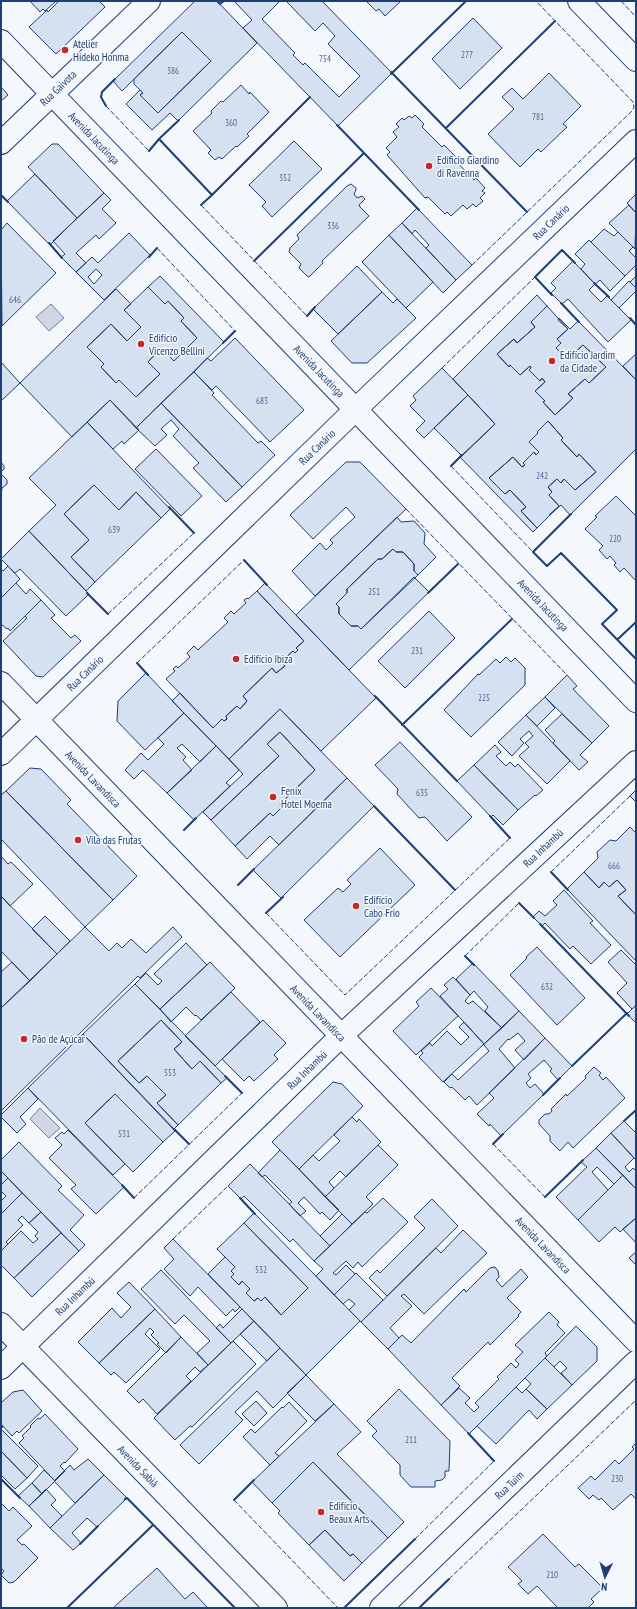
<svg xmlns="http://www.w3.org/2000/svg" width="637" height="1609" viewBox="0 0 637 1609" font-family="'PT Sans Narrow',sans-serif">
	<rect width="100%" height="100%" fill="#f4f7fb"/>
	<!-- water -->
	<path fill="#cfd7e4" stroke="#687fa3" d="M 51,304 L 64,318 L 49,331 L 36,317 Z
		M 40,1108 L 60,1128 L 49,1138 L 30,1119 Z"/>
	<!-- building -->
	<path fill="#d5e0f0" stroke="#1d3f73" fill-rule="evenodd" d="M 30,1 L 56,1 L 45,11 L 43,9 L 40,12 Z
		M 59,1 L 99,1 L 105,7 L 56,54 L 29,27 L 47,10 L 48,12 Z
		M 195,1 L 217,1 L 257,43 L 178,121 L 170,113 L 152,130 L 126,104 L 140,90 L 143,93 L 140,95 L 158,113 L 211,61 L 182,32 L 122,91 L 113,81 Z
		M 234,1 L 322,1 L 392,73 L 338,126 L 243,28 L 252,20 Z
		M 280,1 L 286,1 L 315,31 L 323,23 L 335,36 L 328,44 L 360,76 L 339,97 L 305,63 L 303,65 L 293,55 L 295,53 L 262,19 Z
		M 366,1 L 401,1 L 385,16 L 379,9 L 376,11 Z
		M 473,18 L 502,48 L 460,89 L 432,59 Z
		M 182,32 L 211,61 L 158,113 L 140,95 L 143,93 L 134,84 L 134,79 Z
		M 549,73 L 581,106 L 563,124 L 567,127 L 541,152 L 538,149 L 520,167 L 488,134 L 514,109 L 502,97 L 512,88 L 523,99 Z
		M 241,85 L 249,94 L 250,92 L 269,112 L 247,134 L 249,136 L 237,147 L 236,146 L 222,159 L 219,157 L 215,160 L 208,153 L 211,150 L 193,131 L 212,113 L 211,111 L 221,101 L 223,102 Z
		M 1,87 L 8,95 L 1,101 Z
		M 415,115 L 424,124 L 422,127 L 442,147 L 444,145 L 456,157 L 454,159 L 474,180 L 476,178 L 485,188 L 482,191 L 485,193 L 480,198 L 483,201 L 476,207 L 473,204 L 467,209 L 463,205 L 451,216 L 447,212 L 445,214 L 428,197 L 425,198 L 387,155 L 390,152 L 386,148 L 397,137 L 393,132 L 399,127 L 396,124 L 402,118 L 404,120 L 409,116 L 412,118 Z
		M 294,141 L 322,169 L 272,217 L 262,206 L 266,202 L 249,185 Z
		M 52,144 L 58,144 L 104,193 L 77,218 L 28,167 Z
		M 35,174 L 77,218 L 50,245 L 7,201 Z
		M 351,184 L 356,188 L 356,190 L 354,194 L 357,198 L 362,196 L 365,199 L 359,205 L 360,207 L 369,216 L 322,261 L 323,263 L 309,277 L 307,276 L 299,268 L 301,264 L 289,252 L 290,248 L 299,239 L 297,235 L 347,186 Z
		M 104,193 L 111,200 L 102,209 L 116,223 L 99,239 L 96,235 L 76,253 L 86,263 L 76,272 L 61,257 L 65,254 L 53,241 Z
		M 636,194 L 636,213 L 627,203 Z
		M 629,205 L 636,213 L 635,249 L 609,223 Z
		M 417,208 L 472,265 L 456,280 L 426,248 L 429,245 L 415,230 L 412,234 L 402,223 Z
		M 7,223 L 56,273 L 2,326 L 1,230 Z
		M 402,223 L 456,280 L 443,293 L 389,235 Z
		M 604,229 L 614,236 L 618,232 L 633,247 L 629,251 L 636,258 L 636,265 L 625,276 L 591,242 Z
		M 129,233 L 150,255 L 104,300 L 76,272 L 92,257 L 98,263 ZM 96,269 L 102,275 L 94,284 L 88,277 Z
		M 389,235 L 433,282 L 406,308 L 362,262 Z
		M 589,240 L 625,276 L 610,291 L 600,280 L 595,284 L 581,269 L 585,264 L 575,254 Z
		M 573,261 L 595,284 L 589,290 L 601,302 L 607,296 L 631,320 L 608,342 L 568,299 L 562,304 L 551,293 L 556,288 L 551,283 Z
		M 357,266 L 382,292 L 338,334 L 313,309 Z
		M 160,276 L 224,342 L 136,428 L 110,400 L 72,437 L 20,383 L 116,289 L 131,304 L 124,310 L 141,327 L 127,341 L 111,324 L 87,347 L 104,364 L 101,367 L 116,383 L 119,380 L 136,397 L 160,374 L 148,362 L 161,348 L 174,361 L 197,338 L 181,321 L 184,318 L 168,301 L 165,304 L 148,287 Z
		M 636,276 L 636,288 L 630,282 Z
		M 629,281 L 636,288 L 636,291 L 619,308 L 611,300 Z
		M 148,287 L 165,304 L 168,301 L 184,318 L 181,321 L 197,338 L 174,361 L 161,348 L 148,362 L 160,374 L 136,397 L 119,380 L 116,383 L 101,367 L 104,364 L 87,347 L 111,324 L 127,341 L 141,327 L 124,310 Z
		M 382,292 L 393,303 L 397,299 L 416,318 L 367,363 L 352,363 L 331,341 Z
		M 537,295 L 547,306 L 531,322 L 535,327 L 517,343 L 514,339 L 497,354 L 509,367 L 510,365 L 520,375 L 530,366 L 531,368 L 529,370 L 540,381 L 542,378 L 545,382 L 535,391 L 545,401 L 543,402 L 555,415 L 573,398 L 568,394 L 585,379 L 589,383 L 606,367 L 583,345 L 572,355 L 569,352 L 564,356 L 556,348 L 561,343 L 557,339 L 568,329 L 558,320 L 559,318 L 570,329 L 578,321 L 636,380 L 636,449 L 570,515 L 561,505 L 550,515 L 549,515 L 559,506 L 549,495 L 552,492 L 548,487 L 557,479 L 561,483 L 564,479 L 575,490 L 596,472 L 579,454 L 577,457 L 561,440 L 563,438 L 548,421 L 537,432 L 538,433 L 529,442 L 539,452 L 536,455 L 534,452 L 523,463 L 525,465 L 522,467 L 513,457 L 489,478 L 505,494 L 510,490 L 526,507 L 521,511 L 537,528 L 533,532 L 460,457 L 495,424 L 453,379 Z
		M 547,306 L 568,329 L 557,339 L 561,343 L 556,348 L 564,356 L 569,352 L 572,355 L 583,345 L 606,367 L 589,383 L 585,379 L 568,394 L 573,398 L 555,415 L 543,402 L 545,401 L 535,391 L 545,382 L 542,378 L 540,381 L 529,370 L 531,368 L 530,366 L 520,375 L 510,365 L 509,367 L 497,354 L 514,339 L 517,343 L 535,327 L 531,322 Z
		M 235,338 L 304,410 L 270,442 L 216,386 L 212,390 L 194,372 L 207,358 L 211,361 Z
		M 636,354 L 636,380 L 623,366 Z
		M 1,362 L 20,383 L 1,401 Z
		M 442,368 L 468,395 L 424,438 L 416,430 L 425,421 L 410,406 L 416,400 L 413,396 Z
		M 194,372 L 214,393 L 212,395 L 258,443 L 261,441 L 275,455 L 242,487 L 161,403 Z
		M 468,395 L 495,424 L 462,456 L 434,428 Z
		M 110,400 L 139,430 L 124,444 L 122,441 L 113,449 L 87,422 Z
		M 161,403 L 242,487 L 226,502 L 193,468 L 199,463 L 173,436 L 179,429 L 171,420 L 161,429 L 167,435 L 155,446 L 136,428 Z
		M 548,421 L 563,438 L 561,440 L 577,457 L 579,454 L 596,472 L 575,490 L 564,479 L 561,483 L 557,479 L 548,487 L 552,492 L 549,495 L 559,506 L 537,528 L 521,511 L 526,507 L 510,490 L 505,494 L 489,478 L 513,457 L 522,467 L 525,465 L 523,463 L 534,452 L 536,455 L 539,452 L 529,442 L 538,433 L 537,432 Z
		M 87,422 L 170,509 L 161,518 L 136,492 L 119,510 L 94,485 L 64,514 L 89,540 L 71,557 L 95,582 L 86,591 L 29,531 L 56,505 L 29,478 Z
		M 156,449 L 202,496 L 181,516 L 135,469 Z
		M 1,462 L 4,466 L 4,469 L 1,472 Z
		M 346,462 L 360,462 L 406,509 L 315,596 L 292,571 L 320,543 L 326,550 L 333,543 L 330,540 L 355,517 L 346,507 L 313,539 L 290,515 Z
		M 1,474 L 7,480 L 7,484 L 2,488 L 1,498 Z
		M 94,485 L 119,510 L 136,492 L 161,518 L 95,582 L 71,557 L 89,540 L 64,514 Z
		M 616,496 L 636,516 L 636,581 L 624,568 L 620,572 L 614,565 L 616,563 L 610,556 L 607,559 L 599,550 L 603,546 L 585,529 L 597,517 L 595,516 Z
		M 397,517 L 401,522 L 414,521 L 425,533 L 424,544 L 436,557 L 418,575 L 414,571 L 414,564 L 403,552 L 396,552 L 393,549 L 382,559 L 378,559 L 347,589 L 347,593 L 336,604 L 339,607 L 339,614 L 351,626 L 358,626 L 361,629 L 414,577 L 429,592 L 349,670 L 296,615 Z
		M 29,531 L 89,594 L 66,616 L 20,569 L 15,573 L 1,559 Z
		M 393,549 L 396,552 L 403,552 L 414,564 L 414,571 L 418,575 L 361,629 L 358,626 L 351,626 L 339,614 L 339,607 L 336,604 L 347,593 L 347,589 L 378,559 L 382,559 Z
		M 8,566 L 20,579 L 1,598 L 1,569 L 3,571 Z
		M 16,583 L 26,594 L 30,589 L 41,600 L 10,631 L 8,628 L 7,629 L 1,624 L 1,598 Z
		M 265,583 L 376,698 L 321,751 L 280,709 L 229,759 L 172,701 L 180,693 L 213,728 L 222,719 L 224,721 L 227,719 L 226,716 L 237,706 L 240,709 L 247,701 L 243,696 L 272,668 L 276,673 L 285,666 L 281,662 L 293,651 L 295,653 L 298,650 L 296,648 L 304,641 L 257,591 Z
		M 257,591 L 304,641 L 296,648 L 298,650 L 295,653 L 293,651 L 281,662 L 285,666 L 276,673 L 272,668 L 243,696 L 247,701 L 240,709 L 237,706 L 226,716 L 227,719 L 224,721 L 222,719 L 213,728 L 166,679 L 175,671 L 173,669 L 176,666 L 178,668 L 190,657 L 187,653 L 194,646 L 198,650 L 228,622 L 224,618 L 231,611 L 234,614 L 246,603 L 244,600 L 247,598 L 248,599 Z
		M 41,600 L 55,615 L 51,618 L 71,638 L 75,635 L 81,641 L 43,677 L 36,676 L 3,641 L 27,618 L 25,616 Z
		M 429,611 L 455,638 L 405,688 L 378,661 Z
		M 506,657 L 511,662 L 515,658 L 525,668 L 525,685 L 471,737 L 444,710 L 478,674 L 479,675 L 496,659 L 500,663 Z
		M 146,673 L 184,713 L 145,750 L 117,721 L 118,701 Z
		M 567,675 L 577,686 L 573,689 L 609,726 L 592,743 L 545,697 Z
		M 545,697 L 555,708 L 537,726 L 526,715 Z
		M 280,709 L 347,778 L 279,845 L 270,836 L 247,859 L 235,846 L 270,813 L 273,816 L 282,807 L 280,804 L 315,770 L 280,732 L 267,744 L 279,756 L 211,820 L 203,812 L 243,774 L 229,759 Z
		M 184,713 L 216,746 L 200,762 L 182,744 L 177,748 L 186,757 L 183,760 L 192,770 L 167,793 L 143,770 L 134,779 L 125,770 L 141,753 L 148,760 L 164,744 L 158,738 Z
		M 562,714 L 592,743 L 580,755 L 588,762 L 579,770 L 553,743 L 555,741 L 545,730 Z
		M 526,715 L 570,761 L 547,784 L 519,756 L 529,747 L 525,743 L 533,736 L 529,731 L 520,739 L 524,743 L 512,756 L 498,742 Z
		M 280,732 L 315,770 L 280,804 L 282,807 L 273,816 L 270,813 L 235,846 L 211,820 L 279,756 L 267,744 Z
		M 400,742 L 472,817 L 447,841 L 425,817 L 419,818 L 397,794 L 398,789 L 375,765 Z
		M 495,745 L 501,752 L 496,756 L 506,766 L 510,762 L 515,767 L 518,764 L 543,790 L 536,796 L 535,795 L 518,810 L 474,765 Z
		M 216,746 L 239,770 L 226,783 L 230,786 L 194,820 L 167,793 Z
		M 474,765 L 518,810 L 503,825 L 493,815 L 491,817 L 457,781 Z
		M 30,768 L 41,769 L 71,800 L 67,804 L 137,876 L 113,900 L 6,791 Z
		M 347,778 L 374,806 L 281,898 L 253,870 Z
		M 636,790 L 636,802 L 630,796 Z
		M 6,791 L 113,900 L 85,927 L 1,839 L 1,795 Z
		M 630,827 L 636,833 L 636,915 L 618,896 L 626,890 L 617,880 L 609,887 L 604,882 L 599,888 L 584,872 L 598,858 L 597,852 L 610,840 L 616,841 Z
		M 380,848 L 415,885 L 340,957 L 304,920 L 338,888 L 343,892 L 351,884 L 347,880 Z
		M 1,856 L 8,864 L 11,862 L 33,884 L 10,906 L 1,896 Z
		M 584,872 L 599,888 L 604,882 L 609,887 L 617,880 L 626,890 L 618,896 L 636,915 L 636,961 L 567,889 Z
		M 564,890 L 593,921 L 590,923 L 611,945 L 591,964 L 573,946 L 570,949 L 545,923 L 542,926 L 533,917 L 539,911 L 545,916 L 557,905 L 553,901 Z
		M 1,896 L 57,954 L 30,981 L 1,951 Z
		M 45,916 L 70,941 L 57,954 L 32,929 Z
		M 85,927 L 109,951 L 117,943 L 122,948 L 131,939 L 146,953 L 173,927 L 182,937 L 140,978 L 138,976 L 1,1111 L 1,1008 Z
		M 186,943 L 207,965 L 160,1009 L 135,984 L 146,973 L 158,985 L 162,981 L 154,974 Z
		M 537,947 L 585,998 L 557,1025 L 510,975 L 527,958 L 526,957 Z
		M 621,950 L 636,965 L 636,1005 L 632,1009 L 617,993 L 627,983 L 608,962 Z
		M 12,962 L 30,981 L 1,1008 L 1,972 Z
		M 210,962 L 235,988 L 201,1020 L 196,1015 L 195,1016 L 186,1007 L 171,1022 L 160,1009 Z
		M 473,963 L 519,1011 L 502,1028 L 485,1011 L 488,1007 L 474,991 L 470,995 L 456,979 Z
		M 453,977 L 470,995 L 465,1001 L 468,1004 L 473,1001 L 502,1028 L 484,1044 L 440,996 L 448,989 L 444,985 Z
		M 135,984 L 227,1078 L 221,1083 L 200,1061 L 192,1069 L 174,1049 L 182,1042 L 161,1020 L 118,1061 L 139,1083 L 147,1076 L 166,1095 L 157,1103 L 178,1125 L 174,1129 L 83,1034 Z
		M 431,988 L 458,1016 L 416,1055 L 393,1031 L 419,1006 L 416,1002 Z
		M 231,992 L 260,1022 L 215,1066 L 185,1036 Z
		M 636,1005 L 636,1023 L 627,1014 Z
		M 519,1011 L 545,1038 L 524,1060 L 515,1050 L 525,1041 L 518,1033 L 509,1040 L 508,1039 L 499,1049 L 515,1068 L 477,1105 L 469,1096 L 465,1100 L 452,1087 L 450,1088 L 444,1082 L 452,1074 L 458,1080 L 489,1051 L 484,1045 L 484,1044 Z
		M 161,1020 L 182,1042 L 174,1049 L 192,1069 L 200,1061 L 221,1083 L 178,1125 L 157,1103 L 166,1095 L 147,1076 L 139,1083 L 118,1061 Z
		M 263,1020 L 286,1043 L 274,1055 L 278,1059 L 254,1081 L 249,1076 L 244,1081 L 222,1059 Z
		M 464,1022 L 484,1044 L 443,1082 L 419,1057 L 423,1053 L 421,1051 L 430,1043 L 432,1046 L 447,1031 L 461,1045 L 469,1037 L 459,1027 Z
		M 83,1034 L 175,1131 L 163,1142 L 115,1094 L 85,1123 L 125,1164 L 113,1175 L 28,1088 Z
		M 545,1038 L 572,1066 L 558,1080 L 550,1071 L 552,1069 L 544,1060 L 528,1074 L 531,1078 L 526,1083 L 530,1088 L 535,1084 L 544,1094 L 501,1136 L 490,1124 L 489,1126 L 477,1114 L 494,1098 L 489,1093 Z
		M 594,1067 L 601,1073 L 599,1075 L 603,1080 L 606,1077 L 625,1098 L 573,1148 L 568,1142 L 560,1151 L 550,1141 L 550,1136 L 539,1124 L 539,1120 L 545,1114 L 549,1114 L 552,1111 L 551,1109 L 566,1094 L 567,1096 L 586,1078 L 585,1076 Z
		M 333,1082 L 342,1084 L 363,1106 L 299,1169 L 272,1142 Z
		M 28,1088 L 38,1099 L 20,1117 L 26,1124 L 17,1133 L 1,1117 L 1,1115 Z
		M 115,1094 L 163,1142 L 133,1172 L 85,1123 Z
		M 352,1117 L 357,1122 L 359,1119 L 381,1142 L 346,1177 L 340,1171 L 329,1182 L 334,1188 L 325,1197 L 299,1169 L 313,1155 L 319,1161 L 340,1141 L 334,1135 Z
		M 624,1121 L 636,1133 L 636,1160 L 611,1133 Z
		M 68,1130 L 124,1187 L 96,1214 L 71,1189 L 76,1185 L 49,1158 L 62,1145 L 55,1138 L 62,1132 L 64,1134 Z
		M 611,1133 L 634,1158 L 625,1167 L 629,1172 L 633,1168 L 636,1171 L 636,1189 L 596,1148 Z
		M 19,1142 L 62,1186 L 58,1190 L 84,1215 L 70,1230 L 85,1245 L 79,1251 L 1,1171 L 1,1160 Z
		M 378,1145 L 398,1165 L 366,1197 L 373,1204 L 352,1224 L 325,1197 Z
		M 596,1148 L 623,1175 L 614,1184 L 597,1167 L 592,1172 L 608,1190 L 578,1220 L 556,1197 L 587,1167 L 581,1162 Z
		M 280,1150 L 339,1210 L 330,1220 L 322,1212 L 320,1214 L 304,1197 L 298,1203 L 306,1211 L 300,1216 L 289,1204 L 292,1202 L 265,1175 L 262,1177 L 258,1173 Z
		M 250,1164 L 330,1246 L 314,1261 L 293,1239 L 290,1242 L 244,1196 L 241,1199 L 228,1186 Z
		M 1,1171 L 8,1178 L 1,1185 Z
		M 623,1175 L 636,1189 L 636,1218 L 620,1232 L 615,1227 L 599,1242 L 578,1220 Z
		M 8,1178 L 22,1193 L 1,1214 L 1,1201 L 6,1196 L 1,1191 L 1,1185 Z
		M 22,1193 L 41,1212 L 29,1223 L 22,1216 L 18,1220 L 23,1225 L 6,1242 L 8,1244 L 1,1251 L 1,1214 Z
		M 383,1198 L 408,1222 L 362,1267 L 358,1262 L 353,1268 L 346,1261 L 333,1273 L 336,1275 L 346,1265 L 355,1274 L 334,1295 L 316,1276 L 323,1269 L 314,1261 L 365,1212 L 367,1213 Z
		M 432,1199 L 458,1226 L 387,1296 L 369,1278 L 377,1270 L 380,1273 L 425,1228 L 414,1217 Z
		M 41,1212 L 61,1233 L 14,1278 L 1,1265 L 1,1251 L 21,1231 L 33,1243 L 38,1239 L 35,1236 L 38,1232 L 29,1223 Z
		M 254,1213 L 360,1321 L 306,1375 L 208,1274 L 225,1257 L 235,1267 L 231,1271 L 234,1274 L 231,1277 L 239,1285 L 242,1281 L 250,1289 L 246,1293 L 254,1301 L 258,1298 L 261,1301 L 265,1297 L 281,1315 L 308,1288 L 244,1223 Z
		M 342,1214 L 352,1224 L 330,1246 L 320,1236 Z
		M 636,1218 L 636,1243 L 623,1229 Z
		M 244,1223 L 308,1288 L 281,1315 L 265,1297 L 261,1301 L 258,1298 L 254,1301 L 246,1293 L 250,1289 L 242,1281 L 239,1285 L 231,1277 L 234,1274 L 231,1271 L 235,1267 L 217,1249 Z
		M 463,1230 L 487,1253 L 424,1314 L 404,1294 L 401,1296 L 412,1306 L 390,1328 L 399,1338 L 388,1349 L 361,1322 L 436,1248 L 441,1253 Z
		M 61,1233 L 79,1251 L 32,1297 L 14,1278 Z
		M 173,1239 L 240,1307 L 235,1312 L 233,1309 L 226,1316 L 198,1287 L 190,1296 L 164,1269 L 174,1259 L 164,1248 Z
		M 636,1252 L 636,1265 L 629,1258 Z
		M 495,1267 L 498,1271 L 499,1277 L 496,1280 L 502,1287 L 521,1269 L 528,1277 L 507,1298 L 521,1312 L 518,1315 L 519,1316 L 490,1345 L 488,1342 L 452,1378 L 460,1386 L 441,1405 L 388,1349 L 402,1335 L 411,1343 L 464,1289 L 466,1292 L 490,1268 Z
		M 161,1270 L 231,1343 L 208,1365 L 197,1353 L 210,1341 L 184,1315 L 175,1324 L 141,1289 Z
		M 356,1273 L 383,1300 L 361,1322 L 349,1310 L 355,1304 L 349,1299 L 343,1304 L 334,1295 Z
		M 129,1282 L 155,1309 L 99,1363 L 78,1342 L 112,1308 L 121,1318 L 131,1307 L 117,1293 Z
		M 155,1309 L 181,1337 L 166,1353 L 157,1344 L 159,1343 L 151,1335 L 154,1332 L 150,1328 L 145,1334 L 160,1349 L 126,1383 L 114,1372 L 111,1375 L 99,1363 Z
		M 242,1309 L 254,1321 L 231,1343 L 216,1328 L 220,1324 L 223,1328 Z
		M 549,1312 L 559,1322 L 557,1325 L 565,1333 L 545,1353 L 547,1356 L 469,1434 L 441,1405 L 459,1388 L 470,1398 L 465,1403 L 474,1412 L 479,1407 L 475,1403 L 499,1379 L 497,1377 L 511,1363 L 516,1368 L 519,1364 L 515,1360 L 523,1352 L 515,1345 Z
		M 254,1321 L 280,1348 L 267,1361 L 240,1334 Z
		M 576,1326 L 597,1347 L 597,1361 L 572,1385 L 561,1373 L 567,1368 L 560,1361 L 554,1367 L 545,1358 Z
		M 181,1337 L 208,1365 L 200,1372 L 195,1367 L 186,1376 L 191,1381 L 157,1414 L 143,1399 L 139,1403 L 127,1391 Z
		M 233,1341 L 256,1364 L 192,1427 L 190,1426 L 175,1440 L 154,1418 Z
		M 280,1348 L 306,1375 L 273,1408 L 257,1391 L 235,1412 L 243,1420 L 199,1464 L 180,1445 Z
		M 545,1358 L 572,1385 L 547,1409 L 526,1389 L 531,1384 L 525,1378 Z
		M 306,1375 L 334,1404 L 315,1421 L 287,1393 Z
		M 516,1387 L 522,1393 L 526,1389 L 547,1409 L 537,1419 L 529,1410 L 496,1444 L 477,1426 Z
		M 399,1389 L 450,1441 L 449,1471 L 445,1471 L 445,1477 L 442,1480 L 435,1481 L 435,1487 L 411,1487 L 400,1475 L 400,1465 L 372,1436 L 377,1431 L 367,1421 Z
		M 23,1390 L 42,1411 L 19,1433 L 17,1431 L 12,1436 L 1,1424 L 1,1403 L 13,1392 Z
		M 256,1401 L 267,1413 L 254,1426 L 242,1414 Z
		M 289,1402 L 307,1421 L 275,1453 L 279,1456 L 270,1465 L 243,1437 L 251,1429 L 255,1433 L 282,1407 L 283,1408 Z
		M 334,1404 L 361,1432 L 337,1454 L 404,1522 L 388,1538 L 313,1462 L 272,1503 L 252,1482 Z
		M 45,1414 L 78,1449 L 65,1463 L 64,1462 L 60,1466 L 65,1471 L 55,1481 L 19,1443 L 24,1438 L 22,1436 L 31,1427 L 30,1426 L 38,1418 L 40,1419 Z
		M 1,1424 L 3,1427 L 1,1429 L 38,1466 L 27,1478 L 1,1451 Z
		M 636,1443 L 636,1499 L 631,1494 L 613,1510 L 601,1498 L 599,1500 L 593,1495 L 589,1499 L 578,1488 L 591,1476 L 595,1480 L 615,1460 L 619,1464 L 634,1449 L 632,1447 Z
		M 1,1451 L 27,1478 L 15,1489 L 1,1475 Z
		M 88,1459 L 104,1475 L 75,1503 L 54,1481 L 70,1465 L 74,1470 Z
		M 313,1462 L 388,1538 L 362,1563 L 353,1554 L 350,1556 L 325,1530 L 309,1545 L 278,1513 L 280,1511 L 272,1503 Z
		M 44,1470 L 55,1481 L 42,1494 L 32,1483 Z
		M 104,1475 L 127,1498 L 97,1527 L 87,1518 L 72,1533 L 81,1543 L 73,1550 L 50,1528 Z
		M 32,1483 L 42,1494 L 29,1506 L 18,1496 Z
		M 46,1489 L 56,1500 L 51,1505 L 62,1516 L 50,1528 L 29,1506 Z
		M 1,1503 L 9,1511 L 13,1507 L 32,1526 L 17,1540 L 22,1545 L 24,1544 L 38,1558 L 14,1582 L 9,1583 L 1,1575 L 4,1571 L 1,1568 Z
		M 325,1530 L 350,1556 L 353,1554 L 362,1563 L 344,1581 L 309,1545 Z
		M 543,1534 L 575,1567 L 579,1564 L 603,1588 L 591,1599 L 594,1602 L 588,1608 L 558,1608 L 537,1586 L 528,1594 L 518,1584 L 522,1581 L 508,1567 Z
		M 157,1568 L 185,1599 L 193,1592 L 208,1608 L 113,1608 Z"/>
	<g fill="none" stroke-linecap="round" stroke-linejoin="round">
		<!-- minor casing -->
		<g stroke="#1d3f73" stroke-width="24">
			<path id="minor" d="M 579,1 L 636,60
				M 1,41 L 636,701
				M 1,143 L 149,1
				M 1,683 L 636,1341
				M 1,754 L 356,409 L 636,141
				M 1,1324 L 276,1608
				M 1,1368 L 341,1036 L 636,762
				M 381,1608 L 636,1362"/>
		</g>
		<!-- minor -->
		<use href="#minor" stroke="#f4f7fb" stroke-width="22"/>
		<!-- fence -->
		<path stroke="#1d3f73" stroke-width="1" stroke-dasharray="5 2" stroke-linecap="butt" d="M 621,1 L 636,17
			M 106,106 L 149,151
			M 201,205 L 307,316
			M 157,248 L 235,331
			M 472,265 L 632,111 L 634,107 L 633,102 L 536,1
			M 442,368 L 535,277
			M 451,466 L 533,552
			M 406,509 L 567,675
			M 108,614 L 194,533
			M 137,663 L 244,560
			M 551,872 L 630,796
			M 266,913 L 345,995 L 510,838
			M 465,956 L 519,903
			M 493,1144 L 545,1197
			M 134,1198 L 242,1093
			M 173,1239 L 228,1186
			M 234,1500 L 338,1608
			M 415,1539 L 494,1461
			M 449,1579 L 636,1400"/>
		<!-- wall -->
		<path stroke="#1d3f73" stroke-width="2" d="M 218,2 L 220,4 L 224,1
			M 391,72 L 527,212
			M 391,74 L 466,1
			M 106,106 L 101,97 L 102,92 L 115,79
			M 337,125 L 419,210
			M 446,128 L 555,21
			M 159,139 L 179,120
			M 149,151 L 159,139 L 212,195 L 201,205
			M 1,195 L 8,202
			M 212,195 L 310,97
			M 49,243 L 62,258
			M 149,257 L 157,248
			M 254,261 L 364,153
			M 594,283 L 609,297
			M 552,295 L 535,277 L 562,250 L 575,263
			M 561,303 L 579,322
			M 307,316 L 315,307
			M 630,318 L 636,325
			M 223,343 L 235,331
			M 451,466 L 462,455
			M 169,507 L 194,533
			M 571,514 L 533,552 L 547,566 L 561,553 L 617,610 L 602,624 L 636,659
			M 244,560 L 267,585
			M 87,593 L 108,614
			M 428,593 L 458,564
			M 618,639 L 636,622
			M 137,663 L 148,675
			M 375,696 L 457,781
			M 402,725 L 512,619
			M 374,806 L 455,890
			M 490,816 L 510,838
			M 184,830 L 196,818
			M 551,872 L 568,890
			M 238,885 L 254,869
			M 519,903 L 534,918
			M 266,913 L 283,897
			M 540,924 L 629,1016
			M 465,956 L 474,965
			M 572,1066 L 627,1013
			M 225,1076 L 242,1093
			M 543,1095 L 560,1078
			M 624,1121 L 636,1110
			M 174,1129 L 189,1144
			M 493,1144 L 503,1134
			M 122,1185 L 134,1198
			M 545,1197 L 583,1160
			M 240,1198 L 255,1214
			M 468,1433 L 494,1461
			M 1,1479 L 20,1498
			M 125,1499 L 127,1498 L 235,1608
			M 234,1500 L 254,1480
			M 80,1544 L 98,1526
			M 67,1608 L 153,1525
			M 344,1608 L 415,1539
			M 419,1608 L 449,1579"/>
	</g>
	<!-- markers -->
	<g fill="#c62828" stroke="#f4f7fb" stroke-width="1.5">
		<circle cx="65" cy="50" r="4"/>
		<circle cx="429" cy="166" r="4"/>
		<circle cx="141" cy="344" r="4"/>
		<circle cx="552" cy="361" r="4"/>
		<circle cx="236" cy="659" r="4"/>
		<circle cx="273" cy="797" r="4"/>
		<circle cx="78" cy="840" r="4"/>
		<circle cx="356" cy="906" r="4"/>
		<circle cx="24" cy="1039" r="4"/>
		<circle cx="321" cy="1512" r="4"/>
	</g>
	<g text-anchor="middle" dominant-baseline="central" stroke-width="3" stroke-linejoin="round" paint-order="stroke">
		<!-- number labels -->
		<g font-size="9" fill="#4b6792">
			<text x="467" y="54">277</text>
			<text x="325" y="58">754</text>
			<text x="173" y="70">386</text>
			<text x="538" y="116">781</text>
			<text x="231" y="122">360</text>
			<text x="285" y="177">352</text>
			<text x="333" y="225">336</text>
			<text x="15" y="299">646</text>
			<text x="262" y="400">683</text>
			<text x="542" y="475">242</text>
			<text x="114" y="529">639</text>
			<text x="615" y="538">220</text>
			<text x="374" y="591">251</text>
			<text x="417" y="650">231</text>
			<text x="484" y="697">225</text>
			<text x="422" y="792">635</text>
			<text x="614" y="865">666</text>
			<text x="547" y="986">632</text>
			<text x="170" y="1072">553</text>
			<text x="124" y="1133">531</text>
			<text x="261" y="1269">532</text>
			<text x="411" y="1439">211</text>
			<text x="617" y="1478">230</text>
			<text x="552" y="1574">210</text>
		</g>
		<!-- poi labels -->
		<g font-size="11" fill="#1d3f73" stroke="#f4f7fb" text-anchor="start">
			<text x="73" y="44">Atelier<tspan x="73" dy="13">Hideko Honma</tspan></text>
			<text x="437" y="160">Edificio Giardino<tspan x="437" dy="13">di Ravenna</tspan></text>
			<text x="149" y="338">Edifício<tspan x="149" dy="13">Vicenzo Bellini</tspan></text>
			<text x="560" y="355">Edifício Jardim<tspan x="560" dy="13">da Cidade</tspan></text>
			<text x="244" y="659">Edifício Ibiza</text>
			<text x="281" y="791">Fenix<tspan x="281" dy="13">Hotel Moema</tspan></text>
			<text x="86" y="840">Vila das Frutas</text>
			<text x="364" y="900">Edifício<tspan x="364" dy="13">Cabo Frio</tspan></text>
			<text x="32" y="1039">Pão de Açúcar</text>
			<text x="329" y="1506">Edifício<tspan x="329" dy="13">Beaux Arts</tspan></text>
		</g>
		<!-- street labels -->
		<g font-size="11" fill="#1d3f73" stroke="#f4f7fb">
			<text transform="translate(58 88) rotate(-44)">Rua Gaivota</text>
			<text transform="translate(94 138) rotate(46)">Avenida Jacutinga</text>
			<text transform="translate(551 222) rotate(-44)">Rua Canário</text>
			<text transform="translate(319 371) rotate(46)">Avenida Jacutinga</text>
			<text transform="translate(317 447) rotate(-44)">Rua Canário</text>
			<text transform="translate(543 605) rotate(46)">Avenida Jacutinga</text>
			<text transform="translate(85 673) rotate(-44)">Rua Canário</text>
			<text transform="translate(93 779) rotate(46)">Avenida Lavandisca</text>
			<text transform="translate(543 848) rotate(-43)">Rua Inhambú</text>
			<text transform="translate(318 1013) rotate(46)">Avenida Lavandisca</text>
			<text transform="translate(307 1070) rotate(-44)">Rua Inhambú</text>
			<text transform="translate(543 1245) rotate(46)">Avenida Lavandisca</text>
			<text transform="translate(75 1296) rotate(-44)">Rua Inhambú</text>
			<text transform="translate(138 1466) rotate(46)">Avenida Sabiá</text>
			<text transform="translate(509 1485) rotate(-44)">Rua Tuim</text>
		</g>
	</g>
	<!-- border -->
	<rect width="637" height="1609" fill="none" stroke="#1d3f73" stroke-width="4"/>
	<!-- north arrow -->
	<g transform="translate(605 1577) rotate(185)" stroke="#f4f7fb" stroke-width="3" paint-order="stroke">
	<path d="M0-3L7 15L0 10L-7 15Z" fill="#1d3f73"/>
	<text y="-6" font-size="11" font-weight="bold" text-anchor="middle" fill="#1d3f73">N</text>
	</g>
</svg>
